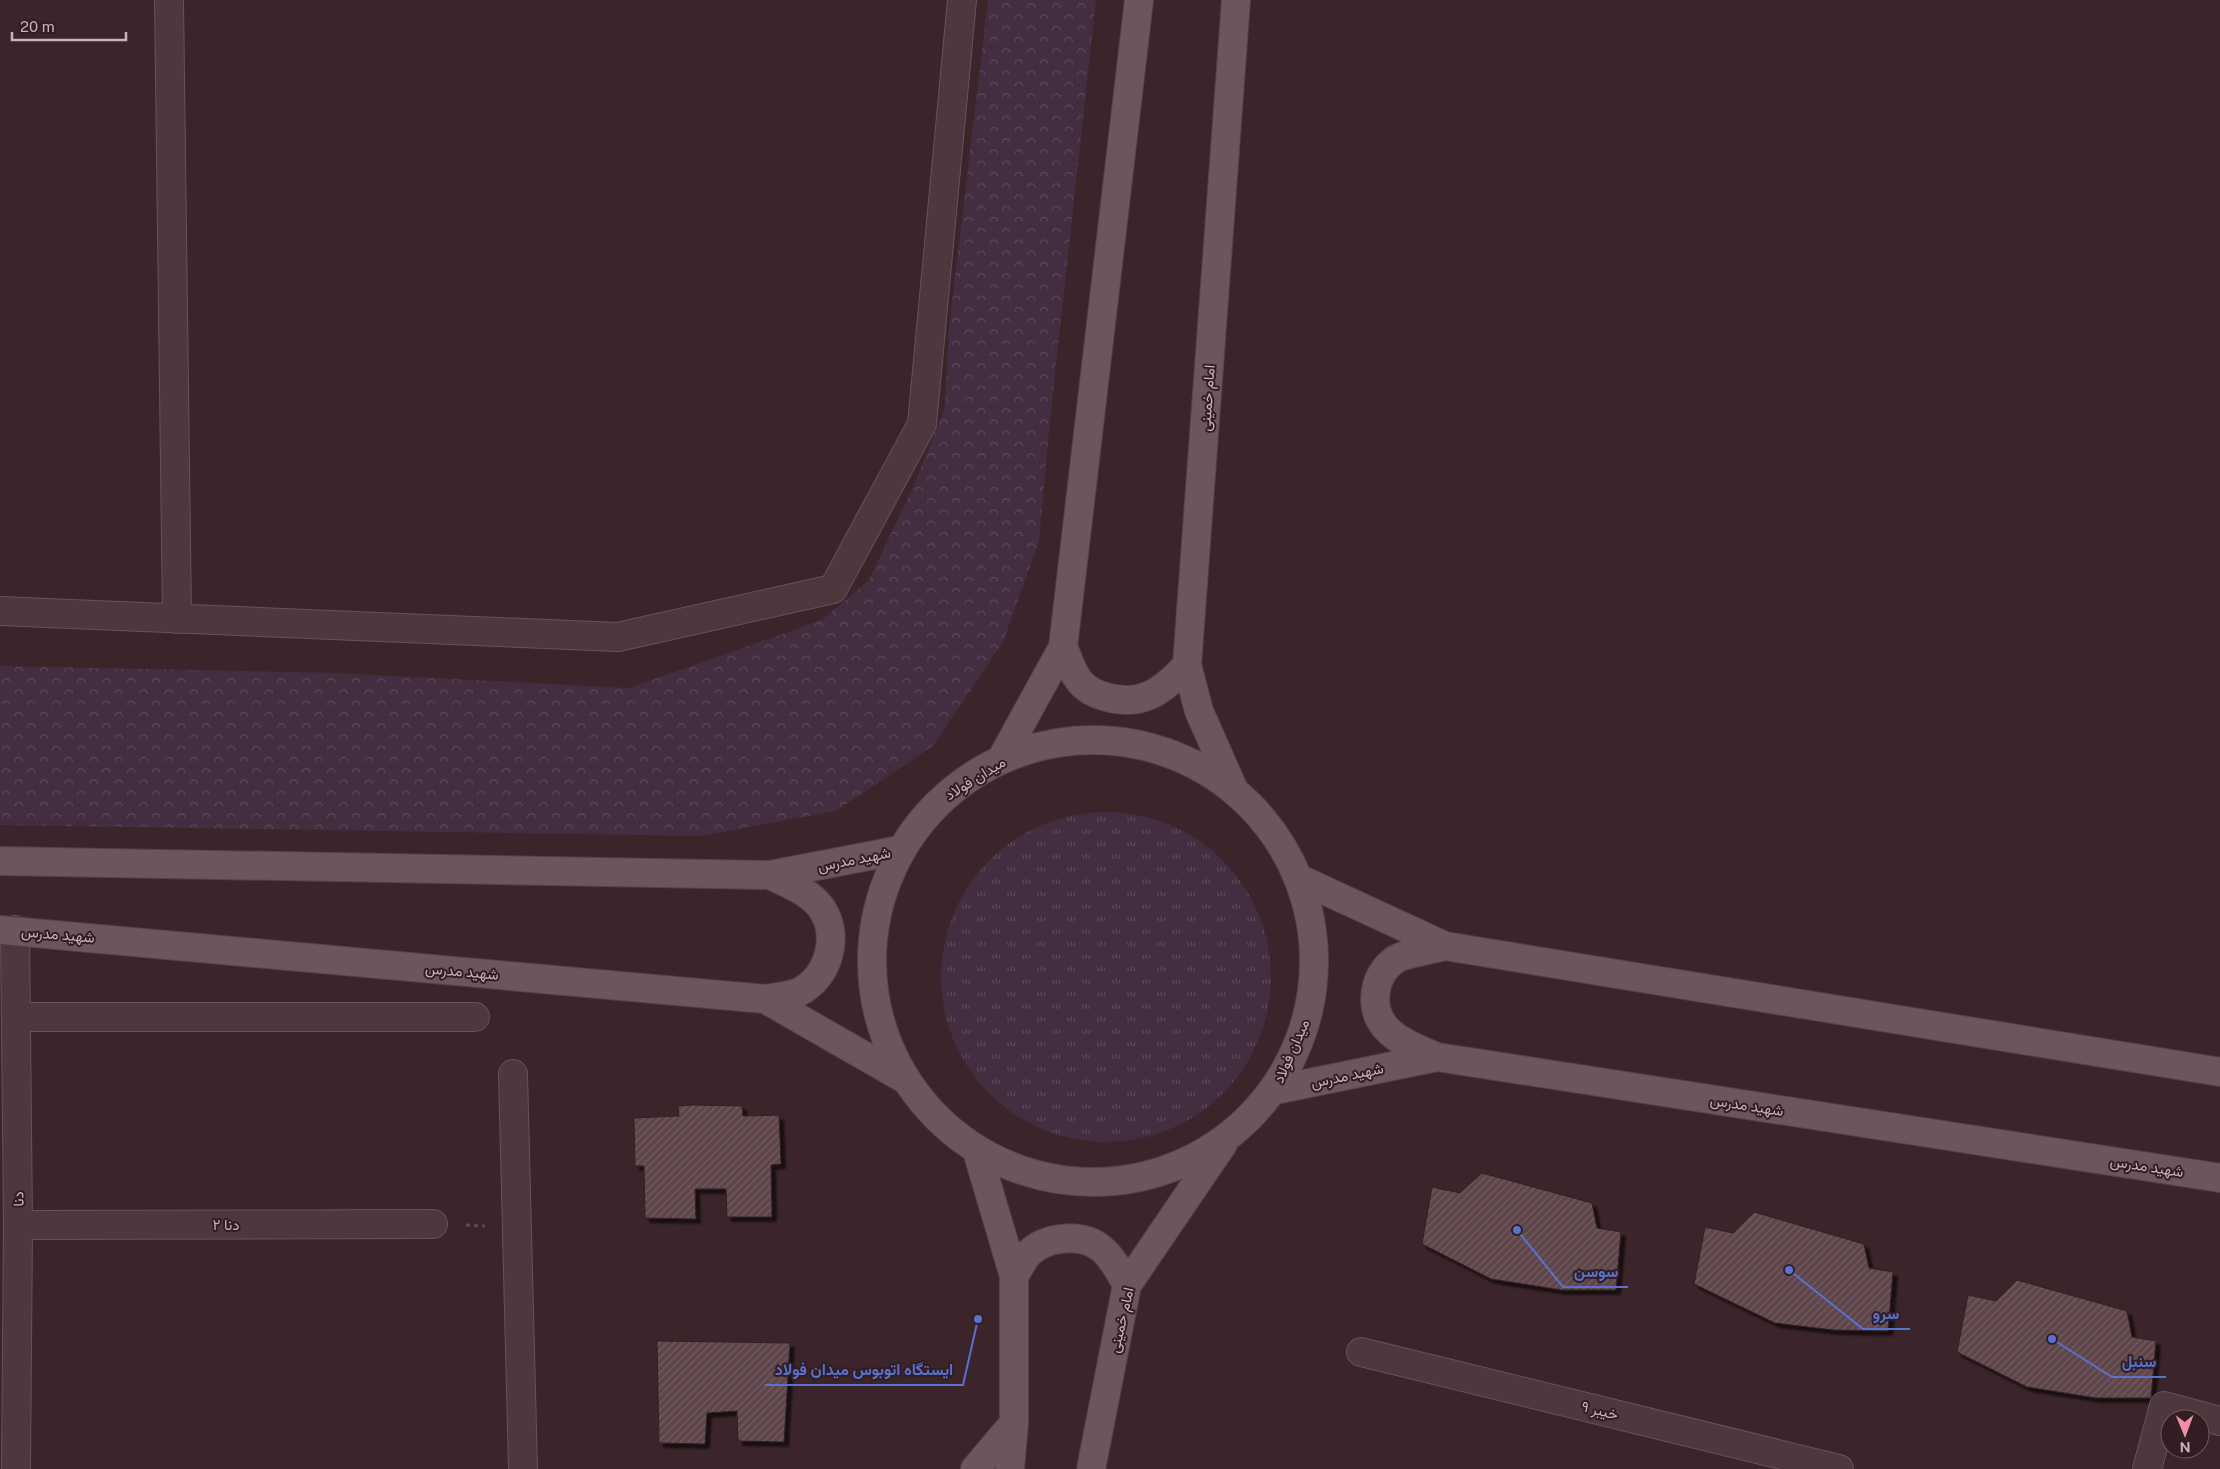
<svg xmlns="http://www.w3.org/2000/svg" width="2220" height="1469" viewBox="0 0 2220 1469" font-family="'Public Sans',Vazirmatn,sans-serif">
	<defs>
		<pattern id="grass-tufts" width="24" height="20" patternUnits="userSpaceOnUse" patternTransform="scale(1.25)"><rect width="24" height="20" fill="#422d41"/><path d="M3 7l-1-3M5 7V3M7 7l1-3M15 17l-1-3M17 17v-4M19 17l1-3" fill="none" stroke="#5c495a"/></pattern>
		<pattern id="forest-crowns" width="20" height="18" patternUnits="userSpaceOnUse" patternTransform="scale(1.25)"><rect width="20" height="18" fill="#422d41"/><path d="M2 6a3 3 0 1 1 6 0M12 15a3 3 0 1 1 6 0" fill="none" stroke="#5c495a"/></pattern>
		<pattern id="building-hatch" width="6" height="6" patternUnits="userSpaceOnUse" patternTransform="scale(1.25)"><rect width="6" height="6" fill="#5d444a"/><path d="M-1 1l2-2M0 6l6-6M5 7l2-2" fill="none" stroke="#735d62"/></pattern>
		<filter id="shadow"><feDropShadow dx="4.5" dy="4.5" stdDeviation="1" flood-color="#0009"/></filter>
	</defs>
	<rect width="100%" height="100%" fill="#3b252b"/>
	<!-- grass -->
	<path fill="url(#grass-tufts)" d="M941 977a165 165 0 1 1 330 0a165 165 0 1 1-330 0Z"/>
	<!-- forest -->
	<path fill="url(#forest-crowns)" d="M 988,0 L 1096,0 L 1051,410 L 1039,541 L 1003,642 L 933,746 L 836,811 L 701,836 L 0,825 L 0,666 L 335,673 L 629,688 L 822,620 L 869,580 L 914,485 L 945,408 L 949,328 Z"/>
	<!-- building -->
	<path fill="url(#building-hatch)" stroke="#331f24" filter="url(#shadow)" d="M 693,1105 L 742,1106 L 743,1116 L 779,1115 L 781,1164 L 771,1165 L 772,1217 L 727,1217 L 726,1189 L 695,1189 L 696,1219 L 645,1218 L 644,1166 L 635,1166 L 634,1118 L 679,1116 L 678,1106 Z
		M 1482,1173 L 1592,1203 L 1597,1228 L 1621,1232 L 1616,1290 L 1561,1290 L 1491,1279 L 1422,1244 L 1432,1187 L 1460,1193 Z
		M 1754,1212 L 1864,1244 L 1869,1268 L 1893,1272 L 1888,1331 L 1833,1330 L 1775,1323 L 1694,1284 L 1705,1227 L 1733,1233 Z
		M 2017,1280 L 2127,1311 L 2132,1337 L 2156,1341 L 2151,1398 L 2096,1398 L 2027,1387 L 1957,1352 L 1968,1295 L 1996,1301 Z
		M 657,1341 L 790,1343 L 784,1442 L 738,1441 L 737,1411 L 707,1413 L 705,1444 L 659,1443 Z"/>
	<g fill="none" stroke-linecap="round" stroke-linejoin="round">
		<!-- minor casing -->
		<g stroke="#675358" stroke-width="30">
			<path id="minor" d="M 169,0 L 177,619
				M 0,611 L 618,637 L 833,589 L 922,424 L 962,0
				M 15,930 L 18,1225 L 16,1469
				M 16,1017 L 475,1017
				M 513,1074 L 523,1469
				M 18,1225 L 433,1224
				M 1361,1352 L 1839,1469
				M 2147,1469 L 2164,1406 L 2220,1421"/>
		</g>
		<!-- major casing -->
		<g stroke="#554146" stroke-width="30">
			<path id="major" d="M 1063,647 C 1068,657 1071,670 1078,679 C 1084,688 1093,693 1103,696 C 1141,708 1162,692 1187,665
				M872 961a221 221 0 1 1 442 0a221 221 0 1 1-442 0Z
				M 1002,758 L 1063,647 L 1139,0
				M 1233,788 L 1199,711 L 1187,665 L 1236,0
				M 0,861 L 770,875 L 900,850
				M 1300,879 L 1445,946 L 2220,1072
				M 0,930 L 765,999 L 903,1078
				M 765,999 C 776,997 790,996 799,992 C 829,977 840,936 822,909 C 811,892 788,884 770,875
				M 1437,1057 C 1406,1044 1369,1031 1376,990 C 1378,978 1385,966 1396,959 C 1404,954 1434,949 1445,946
				M 1275,1090 L 1437,1057 L 2220,1178
				M 977,1151 L 1014,1276 L 1014,1423 L 1010,1469
				M 1014,1276 C 1019,1269 1023,1259 1029,1253 C 1037,1245 1050,1240 1060,1239 C 1098,1234 1111,1255 1127,1285
				M 975,1469 L 1014,1423
				M 1091,1469 L 1127,1285 L 1223,1144"/>
		</g>
		<!-- path -->
		<path stroke="#5e4858" stroke-width="3" stroke-dasharray="4 4" stroke-linecap="butt" d="M 466,1225 L 485,1226"/>
		<!-- minor -->
		<use href="#minor" stroke="#4c383d" stroke-width="28"/>
		<!-- major -->
		<use href="#major" stroke="#6c565c" stroke-width="28"/>
	</g>
	<g text-anchor="middle" dominant-baseline="central" stroke-width="4" stroke-linejoin="round" paint-order="stroke">
		<!-- street labels -->
		<g font-size="15" fill="#c7b4b8" stroke="#311d22">
			<text transform="translate(1207 398) rotate(-86)">امام خمینی</text>
			<text transform="translate(975 778) rotate(-32)">میدان فولاد</text>
			<text transform="translate(854 859) rotate(-11)">شهید مدرس</text>
			<text transform="translate(58 934) rotate(5)">شهید مدرس</text>
			<text transform="translate(462 971) rotate(5)">شهید مدرس</text>
			<text transform="translate(1291 1051) rotate(-66)">میدان فولاد</text>
			<text transform="translate(1347 1075) rotate(-12)">شهید مدرس</text>
			<text transform="translate(1747 1105) rotate(9)">شهید مدرس</text>
			<text transform="translate(2147 1166) rotate(9)">شهید مدرس</text>
			<text transform="translate(18 1199) rotate(-91)">دنا</text>
			<text x="226" y="1224">دنا ۲</text>
			<text transform="translate(1121 1320) rotate(-77)">امام خمینی</text>
			<text transform="translate(1600 1410) rotate(14)">خیبر ۹</text>
		</g>
	</g>
	<!-- callouts -->
	<path fill="none" stroke="#5872cd" stroke-width="2" d="M1517 1230L1563 1287H1628M1789 1270L1863 1329H1910M2052 1339L2112 1377H2166M978 1319L963 1385H765"/>
	<g fill="#5872cd" stroke="#311d22" stroke-width="2">
		<circle cx="1517" cy="1230" r="5"/>
		<circle cx="1789" cy="1270" r="5"/>
		<circle cx="2052" cy="1339" r="5"/>
		<circle cx="978" cy="1319" r="5"/>
	</g>
	<g font-size="16" text-anchor="middle" font-weight="bold" fill="#5872cd" stroke="#311d22" stroke-width="4" stroke-linejoin="round" paint-order="stroke">
		<text x="1596" y="1277">سوسن</text>
		<text x="1886" y="1319">سرو</text>
		<text x="2139" y="1367">سنبل</text>
		<text x="864" y="1375">ایستگاه اتوبوس میدان فولاد</text>
	</g>
	<!-- north arrow -->
	<g transform="translate(2185 1434) rotate(179)"><circle r="24" fill="#311d22" stroke="#6d595e"/>
	<path d="M0-4L9 19L0 12L-9 19Z" fill="#f28ea6"/>
	<text y="-8" font-size="14" font-weight="bold" text-anchor="middle" fill="#c7b4b8">N</text>
	</g>
	<!-- scale -->
	<path d="M12 32v8h114v-8" fill="none" stroke="#c7b4b8" stroke-width="2.5"/>
	<text x="20" y="32" font-size="15" fill="#c7b4b8" stroke="#311d22" stroke-width="4" paint-order="stroke">20 m</text>
</svg>
